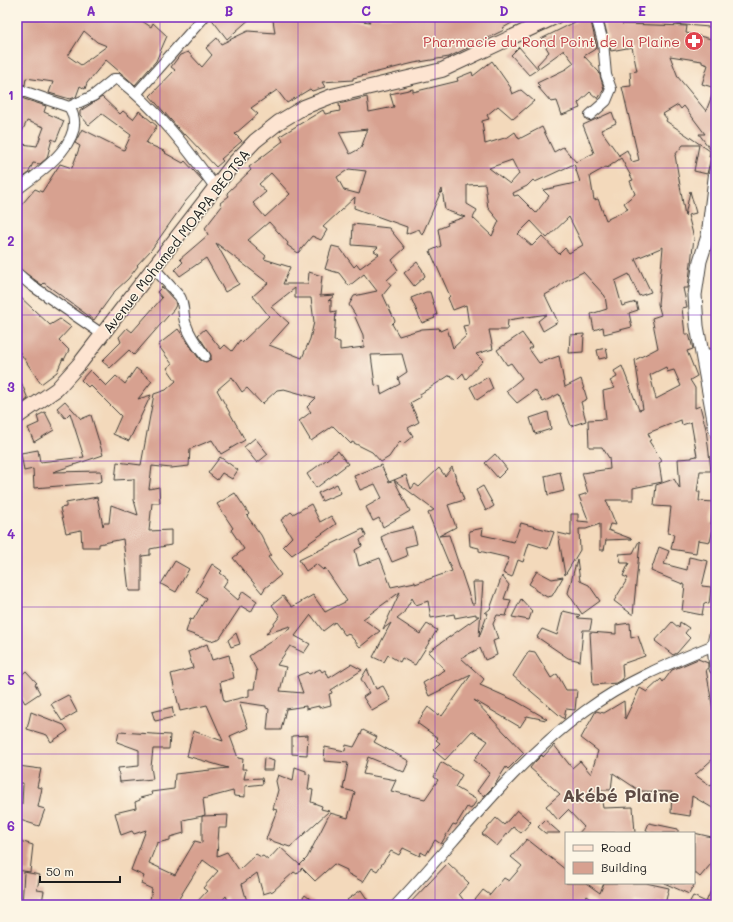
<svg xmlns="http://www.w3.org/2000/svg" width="733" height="922" viewBox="0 0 733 922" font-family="Mali,sans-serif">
	<rect width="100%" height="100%" fill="#fcf5e5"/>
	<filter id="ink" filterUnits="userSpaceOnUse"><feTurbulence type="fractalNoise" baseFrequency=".025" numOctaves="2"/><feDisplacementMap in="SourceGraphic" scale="8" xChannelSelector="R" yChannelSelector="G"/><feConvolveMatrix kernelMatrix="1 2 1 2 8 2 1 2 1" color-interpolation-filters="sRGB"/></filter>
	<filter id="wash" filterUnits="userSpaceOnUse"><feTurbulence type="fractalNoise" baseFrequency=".012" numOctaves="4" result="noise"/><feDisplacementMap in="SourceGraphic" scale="16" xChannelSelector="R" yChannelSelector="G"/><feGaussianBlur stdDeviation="0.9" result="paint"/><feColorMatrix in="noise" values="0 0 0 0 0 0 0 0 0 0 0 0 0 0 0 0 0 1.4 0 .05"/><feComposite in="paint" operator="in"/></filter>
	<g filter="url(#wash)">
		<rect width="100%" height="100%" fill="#f3d9bb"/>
		<g id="blocks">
			<!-- building -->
			<path fill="#d7a190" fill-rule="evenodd" d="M 17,17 L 136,17 L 151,27 L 153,23 L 167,36 L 156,61 L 135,85 L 106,60 L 87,83 L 85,89 L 80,86 L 76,97 L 70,99 L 49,93 L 53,82 L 26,78 L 25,85 L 17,83 ZM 84,31 L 97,42 L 107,46 L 81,65 L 68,56 Z
				M 210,17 L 252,17 L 227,39 Z
				M 279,17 L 346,17 L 347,19 L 370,22 L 367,17 L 522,17 L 503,28 L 504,30 L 449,57 L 414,63 L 353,78 L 353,80 L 322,82 L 325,87 L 312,91 L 310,89 L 287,103 L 277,90 L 251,108 L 258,114 L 235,134 L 242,141 L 221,159 L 223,161 L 216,167 L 185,134 L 184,135 L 150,96 L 175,70 L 171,67 L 180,55 L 188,52 L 202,67 L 212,55 L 206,48 L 217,38 L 221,44 L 248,31 L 275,33 L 273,20 Z
				M 586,17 L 590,17 L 597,48 L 584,56 L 599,72 L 604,89 L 598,99 L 590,92 L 578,103 L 580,108 L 562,115 L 557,101 L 551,102 L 538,87 L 540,86 L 537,83 L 566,69 L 574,63 L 564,50 L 539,68 L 537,65 L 549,52 L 541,39 L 577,21 L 576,19 Z
				M 622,20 L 622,24 L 687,26 L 686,33 L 716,40 L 716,128 L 713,128 L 710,149 L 699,134 L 705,134 L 684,106 L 681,109 L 678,105 L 663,114 L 667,119 L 666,121 L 710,151 L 709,157 L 711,157 L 707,174 L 694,171 L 699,145 L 683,145 L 675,155 L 685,216 L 690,191 L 696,213 L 688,215 L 694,238 L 688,288 L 683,288 L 687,307 L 682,308 L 685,334 L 689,334 L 693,349 L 687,351 L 697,376 L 690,380 L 695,388 L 695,408 L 700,406 L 706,429 L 709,453 L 711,471 L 700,471 L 697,492 L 700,492 L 699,501 L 714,502 L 711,524 L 714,524 L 710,542 L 698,540 L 696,553 L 671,549 L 674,534 L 668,533 L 671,507 L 654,506 L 656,485 L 674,479 L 680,489 L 678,459 L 692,458 L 692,457 L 697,456 L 691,422 L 682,425 L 681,420 L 648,433 L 651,440 L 649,441 L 662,461 L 659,463 L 662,482 L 633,488 L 633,500 L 606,500 L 616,525 L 610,524 L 608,530 L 632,539 L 606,540 L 604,550 L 600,550 L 600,524 L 586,529 L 579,529 L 580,550 L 565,575 L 558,533 L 571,536 L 571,514 L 578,514 L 578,521 L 589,522 L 579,496 L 588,493 L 582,473 L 610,469 L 609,458 L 602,447 L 589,447 L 588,420 L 606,419 L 603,391 L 615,388 L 610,381 L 617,377 L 614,371 L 622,366 L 639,410 L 643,409 L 635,360 L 658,348 L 652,318 L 661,315 L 658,304 L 663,247 L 635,259 L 651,292 L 639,296 L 629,274 L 615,281 L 622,306 L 636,302 L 638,310 L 629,313 L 632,327 L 604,334 L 603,327 L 594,330 L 591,314 L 607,309 L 605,296 L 583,272 L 565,281 L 557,288 L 545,295 L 558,322 L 543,331 L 538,321 L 547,314 L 508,320 L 507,330 L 489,330 L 493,349 L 476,354 L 483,361 L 466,379 L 463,373 L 456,380 L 450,375 L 420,394 L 421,397 L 410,403 L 419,422 L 408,428 L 413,436 L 403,444 L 400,441 L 389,457 L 381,462 L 372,452 L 352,442 L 351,444 L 333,426 L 311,441 L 299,421 L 311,412 L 307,407 L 316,398 L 284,389 L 277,390 L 262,404 L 247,388 L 242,392 L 232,377 L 217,390 L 245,440 L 221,454 L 212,440 L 190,449 L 189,466 L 171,468 L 152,466 L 149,489 L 159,487 L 160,503 L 152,503 L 149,531 L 171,530 L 171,545 L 150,549 L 150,555 L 142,556 L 142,591 L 129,591 L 123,539 L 99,544 L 99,547 L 82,547 L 81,530 L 66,533 L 60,508 L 66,507 L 66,503 L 97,497 L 103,526 L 104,523 L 109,523 L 111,505 L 138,515 L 134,500 L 134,479 L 115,480 L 117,462 L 141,465 L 154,394 L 166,390 L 176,381 L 167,368 L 172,364 L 158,345 L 178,329 L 200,360 L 206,362 L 211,359 L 211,355 L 198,335 L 205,329 L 221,349 L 225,345 L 232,351 L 240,340 L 242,342 L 269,316 L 253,296 L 268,283 L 216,243 L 239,284 L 225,292 L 206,258 L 180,276 L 175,270 L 183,262 L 180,259 L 208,235 L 205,228 L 222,206 L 220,203 L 229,196 L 227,193 L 251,170 L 249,167 L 283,141 L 280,136 L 323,110 L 325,114 L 340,111 L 339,104 L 367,97 L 369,112 L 394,107 L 390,94 L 413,89 L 413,92 L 458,81 L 457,78 L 472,72 L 473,76 L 492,61 L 511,88 L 510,89 L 512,94 L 521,90 L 534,101 L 513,119 L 498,106 L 487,115 L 489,119 L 482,121 L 485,144 L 508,137 L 515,132 L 519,139 L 542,127 L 554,152 L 563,147 L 576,162 L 594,153 L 583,125 L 612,112 L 616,123 L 601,130 L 620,157 L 619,155 L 627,150 L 632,162 L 639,160 L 622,87 L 631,86 L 630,72 L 637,71 L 632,47 L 611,51 L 604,22 ZM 670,56 L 702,61 L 702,63 L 708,65 L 702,84 L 715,88 L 706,111 L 677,76 L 678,77 ZM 368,129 L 361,148 L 350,154 L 339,132 ZM 621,158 L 633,180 L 630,181 L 635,194 L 624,203 L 628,209 L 606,220 L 598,199 L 594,200 L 590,176 L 606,167 L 607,168 ZM 512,160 L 519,174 L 510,184 L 489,168 ZM 574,164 L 580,182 L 543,190 L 549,196 L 536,213 L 518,195 L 514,196 L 513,193 L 527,186 L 533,180 L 535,182 ZM 349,169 L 366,171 L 359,194 L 344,190 L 337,177 ZM 271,173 L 290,194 L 265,217 L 253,203 L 266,192 L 259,184 ZM 485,184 L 488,208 L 499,221 L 492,236 L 473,218 L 477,210 L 467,204 L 467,185 ZM 442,189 L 445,210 L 465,217 L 447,223 L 448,225 L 438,229 L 441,246 L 430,251 L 450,296 L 448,298 L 453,310 L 466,305 L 469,325 L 463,326 L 466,336 L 453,348 L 447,328 L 440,331 L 439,328 L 422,329 L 399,336 L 392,324 L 395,321 L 383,295 L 391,285 L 387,280 L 398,270 L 392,260 L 405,248 L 389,228 L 353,224 L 352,245 L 378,247 L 374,251 L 379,254 L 360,268 L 357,264 L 354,267 L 340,248 L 332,246 L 325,269 L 339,273 L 349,286 L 364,274 L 377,291 L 354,296 L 349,305 L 356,316 L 355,317 L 363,335 L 364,347 L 340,350 L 340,342 L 334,341 L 336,311 L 331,312 L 331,300 L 328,301 L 335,295 L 320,296 L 322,276 L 309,272 L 308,284 L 283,284 L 290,267 L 264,259 L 266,256 L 248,240 L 269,222 L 288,243 L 287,245 L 298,253 L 312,236 L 321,240 L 327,230 L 323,227 L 355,197 L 354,208 L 407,227 L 406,234 L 419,229 L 422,235 ZM 569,217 L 583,245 L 569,253 L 565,248 L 559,254 L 542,236 L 532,246 L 518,234 L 531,221 L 547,238 ZM 295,288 L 295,298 L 311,298 L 314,322 L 310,339 L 302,358 L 269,345 L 289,323 L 271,307 ZM 402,354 L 407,372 L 398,378 L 400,384 L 381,394 L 380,386 L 375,385 L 371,355 ZM 666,367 L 667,372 L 674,370 L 681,386 L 656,399 L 650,375 Z
				M 519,47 L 538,69 L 529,75 L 511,55 Z
				M 102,97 L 120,114 L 123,111 L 133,119 L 139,111 L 157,126 L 146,143 L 166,152 L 165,153 L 183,163 L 185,161 L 203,181 L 185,202 L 151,250 L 137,265 L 138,266 L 128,279 L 115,291 L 94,320 L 44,283 L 42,285 L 17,267 L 17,210 L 35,189 L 42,192 L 60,164 L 72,168 L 80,146 L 75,143 L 82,129 L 124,150 L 131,135 L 102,114 L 89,125 L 80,115 L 80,111 Z
				M 21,98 L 46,106 L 44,112 L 64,121 L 56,141 L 52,139 L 47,158 L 40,164 L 33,163 L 28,174 L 22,178 L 17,177 L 17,160 L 22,144 L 37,146 L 44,127 L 27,121 L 17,142 L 17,109 Z
				M 417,262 L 422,269 L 425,276 L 414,286 L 404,273 Z
				M 162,287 L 175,301 L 176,305 L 174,309 L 134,355 L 129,350 L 110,368 L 102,361 L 121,342 L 119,337 L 127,328 L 132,332 L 162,298 L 157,292 Z
				M 426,292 L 430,292 L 437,315 L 434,316 L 435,318 L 422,323 L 411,298 Z
				M 17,294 L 50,325 L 60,319 L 71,327 L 59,340 L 69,350 L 64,360 L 63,358 L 57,372 L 41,384 L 17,348 Z
				M 522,333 L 532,347 L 529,349 L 539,363 L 559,356 L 565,387 L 581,379 L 587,399 L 581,402 L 586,421 L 571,426 L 559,394 L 543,402 L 535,390 L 517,403 L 506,391 L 522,378 L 511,363 L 507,365 L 497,350 Z
				M 584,334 L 583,352 L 569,353 L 570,335 Z
				M 606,348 L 608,357 L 599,359 L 597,350 Z
				M 136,368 L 152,381 L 138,399 L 151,395 L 129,441 L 113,434 L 121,416 L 90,385 L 88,387 L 81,380 L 90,370 L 106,386 L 116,376 L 125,384 Z
				M 17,372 L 28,399 L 17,407 Z
				M 488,377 L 493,389 L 477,400 L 470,387 Z
				M 65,401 L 81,419 L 91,415 L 103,455 L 53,472 L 101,471 L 102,481 L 96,483 L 34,488 L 33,469 L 24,471 L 21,453 L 38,450 L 40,462 L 84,457 L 70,413 L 65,418 L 57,408 Z
				M 45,412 L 54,430 L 34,442 L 28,428 L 39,423 L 37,416 Z
				M 548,412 L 551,429 L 535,434 L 530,418 Z
				M 255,438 L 268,454 L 257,463 L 244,447 Z
				M 338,451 L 348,464 L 316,488 L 307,474 Z
				M 495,454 L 507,469 L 498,478 L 485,463 Z
				M 220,457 L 238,470 L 232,479 L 222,473 L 217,480 L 208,473 Z
				M 381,465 L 389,482 L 394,480 L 410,511 L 383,527 L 379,518 L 373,521 L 366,507 L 382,498 L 375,484 L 360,490 L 354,476 Z
				M 452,467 L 464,500 L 448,505 L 456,527 L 439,536 L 449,535 L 472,604 L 475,604 L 473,582 L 483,582 L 479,637 L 488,613 L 485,613 L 490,609 L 502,576 L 509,585 L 504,599 L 511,600 L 506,616 L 497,615 L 493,624 L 498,639 L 493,641 L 497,655 L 485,660 L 480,648 L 461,658 L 484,679 L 480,685 L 516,701 L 547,719 L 546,720 L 527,716 L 520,727 L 474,700 L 524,753 L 508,769 L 506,767 L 494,786 L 484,796 L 477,791 L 490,773 L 474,760 L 488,741 L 472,731 L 445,760 L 433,750 L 440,743 L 436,740 L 438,738 L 417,723 L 428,707 L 438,715 L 439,713 L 442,716 L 471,675 L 429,696 L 423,683 L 445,670 L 428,652 L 479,616 L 476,616 L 476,614 L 455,618 L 454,614 L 431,618 L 428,601 L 416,605 L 412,598 L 403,614 L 397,619 L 420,634 L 427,624 L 437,630 L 415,665 L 402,658 L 400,662 L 388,655 L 384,662 L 373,657 L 391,623 L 383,629 L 400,592 L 363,619 L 380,631 L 360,647 L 348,633 L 345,635 L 335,622 L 323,631 L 311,615 L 295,636 L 310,644 L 304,653 L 290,646 L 277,665 L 286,667 L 280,691 L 303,693 L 297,676 L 307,672 L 309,674 L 320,669 L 322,672 L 325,670 L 329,678 L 351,664 L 362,670 L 331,690 L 332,693 L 329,694 L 331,705 L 319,708 L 319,706 L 306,709 L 306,706 L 286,709 L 281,730 L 267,730 L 269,709 L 266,708 L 266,706 L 239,702 L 248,728 L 230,736 L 238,758 L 243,759 L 242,769 L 246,769 L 244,779 L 262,778 L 263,784 L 245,786 L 245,797 L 234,796 L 233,791 L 203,799 L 205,815 L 202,816 L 228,815 L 227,828 L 219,828 L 217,856 L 227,852 L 239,870 L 256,854 L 261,857 L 263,856 L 268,860 L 280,847 L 300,865 L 307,858 L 330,813 L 348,818 L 355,792 L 343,789 L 348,763 L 324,761 L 325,747 L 345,751 L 346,745 L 354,747 L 363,730 L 377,737 L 374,742 L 409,761 L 404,772 L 368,757 L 363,774 L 396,780 L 391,791 L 425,799 L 438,780 L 434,777 L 441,762 L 462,775 L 455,787 L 477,800 L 471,809 L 467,807 L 456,825 L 453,824 L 441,844 L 435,840 L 426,855 L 421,852 L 420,856 L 403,848 L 399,855 L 391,851 L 377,871 L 372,868 L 363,882 L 347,873 L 347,870 L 334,864 L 315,881 L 302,868 L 297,874 L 294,872 L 273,891 L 263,894 L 257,873 L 242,884 L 248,905 L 230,905 L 226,896 L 218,905 L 194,905 L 207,891 L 203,888 L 218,871 L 203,860 L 175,905 L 149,905 L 152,889 L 141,884 L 144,876 L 131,870 L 146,830 L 134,834 L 132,831 L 121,835 L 115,813 L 136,808 L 135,802 L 140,800 L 140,798 L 152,795 L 151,792 L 174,789 L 175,774 L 228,768 L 187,756 L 193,731 L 223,741 L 207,705 L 180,711 L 171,674 L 193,668 L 188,652 L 207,644 L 212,660 L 229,655 L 234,678 L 220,682 L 224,702 L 249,696 L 249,689 L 254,689 L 257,671 L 249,656 L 291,628 L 290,626 L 266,634 L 280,616 L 272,605 L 283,596 L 292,607 L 313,595 L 325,612 L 347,601 L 325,568 L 323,570 L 316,564 L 306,571 L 299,560 L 363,529 L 366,536 L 360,540 L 362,546 L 355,550 L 359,566 L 380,558 L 391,587 L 415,582 L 415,584 L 452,571 L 428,513 L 434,510 L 394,480 L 406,475 L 411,489 L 415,484 L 419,487 L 439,468 L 445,476 ZM 202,816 L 202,843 L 195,841 L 175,875 L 149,863 L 157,843 L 170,840 L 170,837 L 184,833 L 183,820 Z
				M 560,472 L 564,491 L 548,495 L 545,476 Z
				M 337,484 L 341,493 L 322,501 L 318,493 Z
				M 483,486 L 494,506 L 486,511 L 476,490 Z
				M 235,493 L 249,514 L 247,516 L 261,535 L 271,555 L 268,557 L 281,575 L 265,588 L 262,593 L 233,558 L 244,549 L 231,530 L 233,528 L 217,504 Z
				M 311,504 L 320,522 L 331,516 L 336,524 L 292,555 L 283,546 L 292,537 L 281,520 L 291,512 L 293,514 Z
				M 521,523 L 554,532 L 548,549 L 529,543 L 523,562 L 518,560 L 512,577 L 503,573 L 509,558 L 479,551 L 479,548 L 470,546 L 469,531 L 483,528 L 482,535 L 514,542 Z
				M 413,527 L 417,544 L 405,547 L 407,556 L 392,562 L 381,537 L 389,533 Z
				M 639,541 L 640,542 L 633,615 L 614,601 L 628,578 L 623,576 L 629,563 L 621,563 L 619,554 L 633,553 Z
				M 659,547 L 669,551 L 664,564 L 687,570 L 689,557 L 708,561 L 702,586 L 711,587 L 709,604 L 704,603 L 702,615 L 682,611 L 685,585 L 651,571 Z
				M 577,559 L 580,581 L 589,585 L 600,601 L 582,614 L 568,593 Z
				M 175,561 L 189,569 L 176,592 L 161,584 Z
				M 212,564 L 222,571 L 220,573 L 228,579 L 223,587 L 238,600 L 243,591 L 257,601 L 251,612 L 241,606 L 220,638 L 211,641 L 186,632 L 190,619 L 193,620 L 206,598 L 196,592 Z
				M 537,571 L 552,579 L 563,577 L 552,596 L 547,597 L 535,590 L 535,588 L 529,584 Z
				M 521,599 L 532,611 L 529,620 L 512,617 Z
				M 563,611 L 580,615 L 577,618 L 592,619 L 590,630 L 583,630 L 580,661 L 568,658 L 537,637 L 542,629 L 557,635 Z
				M 672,622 L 679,628 L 680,622 L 689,628 L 685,633 L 690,638 L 677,653 L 673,655 L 655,641 Z
				M 630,623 L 631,638 L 638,636 L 645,656 L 622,664 L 623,679 L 617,683 L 593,685 L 590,632 L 616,634 L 616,625 Z
				M 236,633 L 240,644 L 231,647 L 228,640 Z
				M 529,651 L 535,652 L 551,678 L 557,674 L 566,690 L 577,690 L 575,710 L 566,709 L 564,719 L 513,676 Z
				M 698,659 L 708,663 L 708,669 L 706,669 L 713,710 L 716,709 L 716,756 L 695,775 L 711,786 L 716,778 L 716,810 L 692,796 L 690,816 L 671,813 L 672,792 L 640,791 L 613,773 L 611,790 L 600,790 L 603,808 L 633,807 L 635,833 L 579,833 L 584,827 L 568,810 L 558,820 L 546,806 L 560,794 L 530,768 L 534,763 L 542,755 L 543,757 L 554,745 L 572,768 L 580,761 L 591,774 L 598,751 L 581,738 L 596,711 L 604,713 L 624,701 L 625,719 L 640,688 L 647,692 L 661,679 L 663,682 L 672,670 Z
				M 367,669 L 376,689 L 383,686 L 391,700 L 372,711 L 363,697 L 369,693 L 361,679 Z
				M 26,671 L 37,683 L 35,684 L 40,693 L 25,703 L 17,690 L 17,679 Z
				M 68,695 L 77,712 L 62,721 L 51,704 Z
				M 172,707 L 174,717 L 155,721 L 152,712 Z
				M 31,712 L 64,725 L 68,731 L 51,742 L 47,735 L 27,729 Z
				M 119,732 L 170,735 L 169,749 L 153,749 L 151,767 L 153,779 L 120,782 L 118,768 L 139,766 L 139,750 L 117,742 Z
				M 308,735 L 307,755 L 292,754 L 292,736 Z
				M 264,758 L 274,761 L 273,770 L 263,770 Z
				M 18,766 L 41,769 L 37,787 L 42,788 L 38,807 L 45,809 L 39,826 L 17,819 L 17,804 L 22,804 L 23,783 L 17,783 Z
				M 295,767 L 306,771 L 306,774 L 310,775 L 308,789 L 313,790 L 311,802 L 322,806 L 321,809 L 329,811 L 290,847 L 266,839 L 277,810 L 273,809 L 278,790 L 276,781 L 278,775 L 293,781 Z
				M 517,810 L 531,822 L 521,833 L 513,827 L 497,846 L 482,834 L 496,818 L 504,825 Z
				M 545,820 L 560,833 L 545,833 L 538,827 Z
				M 649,823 L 678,829 L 678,833 L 651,833 L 646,830 Z
				M 694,833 L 716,838 L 716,858 L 700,877 L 694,872 Z
				M 527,839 L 566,870 L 566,883 L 586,883 L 600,893 L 604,883 L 646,883 L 669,888 L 665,904 L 658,902 L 657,905 L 651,905 L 634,901 L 632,905 L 600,905 L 587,896 L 582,905 L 471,905 L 483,890 L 490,895 L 504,878 L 509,881 L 522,866 L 511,857 Z
				M 17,840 L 33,845 L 30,872 L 17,870 Z
				M 448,863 L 469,883 L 459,894 L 467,905 L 408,905 Z
				M 24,872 L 40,875 L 37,890 L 44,891 L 42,902 L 37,901 L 36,905 L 22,905 Z
				M 716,879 L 716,905 L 688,905 L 693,896 L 706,902 Z
				M 664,883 L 695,883 L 689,894 Z
				M 361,890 L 371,905 L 350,905 L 347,900 Z
				M 305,895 L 318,905 L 298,905 Z"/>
		</g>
	</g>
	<g filter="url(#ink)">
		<use href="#blocks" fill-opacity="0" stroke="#3c3834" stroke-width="1"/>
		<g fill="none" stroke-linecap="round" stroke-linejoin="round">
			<!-- minor casing -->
			<g stroke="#3c3834" stroke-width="12">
				<path id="minor" d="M 17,89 L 69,107 L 93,96 L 114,79 L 118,79 C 157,109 187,148 215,187
					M 136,94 L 204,17
					M 590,115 L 606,101 L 611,89 L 606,75 L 603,42 L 596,17
					M 19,188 C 41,172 90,138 69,107
					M 154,268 L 180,297 C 184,304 183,314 185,322 C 189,335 197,346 205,356
					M 17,273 L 31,285 L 102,334
					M 703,355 L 716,354
					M 396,905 C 459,838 510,766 585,711 C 624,682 670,663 714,645"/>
			</g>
			<!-- tertiary casing -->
			<g stroke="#3c3834" stroke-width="15">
				<path id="tertiary" d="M 716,170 L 708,236 L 700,261 L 695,295 L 697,326 L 716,431
					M 716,634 L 714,645 L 716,668"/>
			</g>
			<!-- secondary casing -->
			<g stroke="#3c3834" stroke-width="16">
				<path id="secondary" d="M 680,17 L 716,20
					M 17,417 L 57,389 L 81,362 L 234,163 L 255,141 L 279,122 L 304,107 L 332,96 L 442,70 L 555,17"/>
			</g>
			<!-- minor -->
			<use href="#minor" stroke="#fff" stroke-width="10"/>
			<!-- tertiary -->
			<use href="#tertiary" stroke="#fff" stroke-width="13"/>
			<!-- secondary -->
			<use href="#secondary" stroke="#fde4d1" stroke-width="14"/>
		</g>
	</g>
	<!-- grid -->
	<path fill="none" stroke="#7b2cbf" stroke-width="1" stroke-opacity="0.55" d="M 160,17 L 160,905M 298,17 L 298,905M 435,17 L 435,905M 573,17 L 573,833M 17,168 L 716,168M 17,315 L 716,315M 17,461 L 716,461M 17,607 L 716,607M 17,754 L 716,754M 573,883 L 573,905"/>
	<!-- icons -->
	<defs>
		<g id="pharmacy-disc" transform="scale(1)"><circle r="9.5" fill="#e0444e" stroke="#fcf5e5"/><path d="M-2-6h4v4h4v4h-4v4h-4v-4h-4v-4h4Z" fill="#fff"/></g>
	</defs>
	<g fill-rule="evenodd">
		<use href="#pharmacy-disc" x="694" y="41"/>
	</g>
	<g text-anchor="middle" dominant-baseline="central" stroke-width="3" stroke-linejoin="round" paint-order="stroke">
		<!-- health labels -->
		<g font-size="14" fill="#be3a42" stroke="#fcf5e5" text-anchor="end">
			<text x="680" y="41">Pharmacie du Rond Point de la Plaine</text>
		</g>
		<!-- street labels -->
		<g font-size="14" fill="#1c1c1c" stroke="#fcf5e5">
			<text transform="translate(176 241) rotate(-52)">Avenue Mohamed MOAPA BEOTSA</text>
		</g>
		<!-- district labels -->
		<g font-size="18" font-weight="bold" fill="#5d4b45" stroke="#fcf5e5">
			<text x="621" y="795">Akébé Plaine</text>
		</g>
	</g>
	<!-- margin -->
	<rect width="733" height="922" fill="none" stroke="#fcf5e5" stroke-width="44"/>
	<!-- legend -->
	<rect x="565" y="832" width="130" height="52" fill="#fcf5e5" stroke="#a29e95"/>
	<rect x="573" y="845" width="20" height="6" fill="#fde4d1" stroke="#a29e95"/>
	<text x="601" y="852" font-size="12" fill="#1c1c1c">Road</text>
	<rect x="573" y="862" width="20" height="12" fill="#d7a190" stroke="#a29e95"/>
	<text x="601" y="872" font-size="12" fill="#1c1c1c">Building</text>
	<!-- scale -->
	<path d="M40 876v6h80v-6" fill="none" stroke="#1c1c1c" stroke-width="2"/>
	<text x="46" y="876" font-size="12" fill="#1c1c1c" stroke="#fcf5e5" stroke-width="3" paint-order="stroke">50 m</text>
	<rect x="22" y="22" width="689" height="878" fill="none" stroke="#7b2cbf" stroke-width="1.5"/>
	<g font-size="13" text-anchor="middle" font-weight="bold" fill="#7b2cbf">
		<text x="91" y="16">A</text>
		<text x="229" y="16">B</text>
		<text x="366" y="16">C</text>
		<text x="504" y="16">D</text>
		<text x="642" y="16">E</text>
		<text x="11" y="100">1</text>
		<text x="11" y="246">2</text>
		<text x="11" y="392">3</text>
		<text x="11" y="539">4</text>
		<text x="11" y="685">5</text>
		<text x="11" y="831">6</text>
	</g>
</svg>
